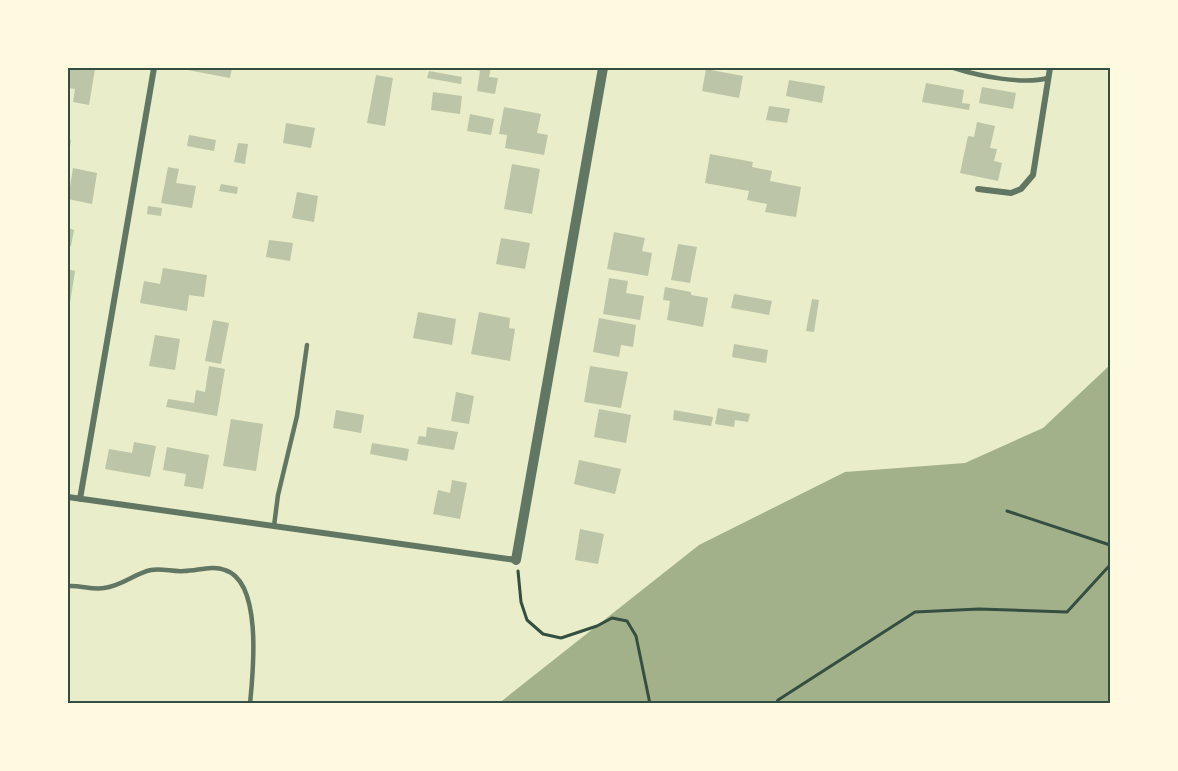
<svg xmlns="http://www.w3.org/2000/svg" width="1178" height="771" viewBox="0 0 1178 771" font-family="Montserrat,sans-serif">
	<rect width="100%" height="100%" fill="#e9edc9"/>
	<!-- water -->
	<path fill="#a3b18a" d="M 1110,365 L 1110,703 L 498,704 L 699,545 L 845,472 L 965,463 L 1043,428 Z"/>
	<!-- building -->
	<path fill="#bcc5a7" d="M 68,68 L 106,68 L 105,70 L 95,69 L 89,105 L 73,102 L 75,89 L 68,88 Z
		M 177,68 L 232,68 L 230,78 Z
		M 469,68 L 491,68 L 489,77 L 498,78 L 495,94 L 477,91 L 480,71 Z
		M 706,69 L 743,76 L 739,98 L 702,91 Z
		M 429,71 L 462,77 L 461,84 L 427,78 Z
		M 376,75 L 393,78 L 385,126 L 367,123 Z
		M 789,80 L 825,86 L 822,103 L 786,96 Z
		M 926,83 L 964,90 L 962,103 L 970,104 L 969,110 L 922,102 Z
		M 982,87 L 1016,93 L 1013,109 L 979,103 Z
		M 433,92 L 462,96 L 460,114 L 431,110 Z
		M 769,106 L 790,109 L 787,123 L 766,120 Z
		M 504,107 L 541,114 L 537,133 L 548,135 L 544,155 L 505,148 L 507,135 L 499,134 Z
		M 470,114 L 494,119 L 491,135 L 467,131 Z
		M 977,122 L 995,126 L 990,148 L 997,149 L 994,161 L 1002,163 L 998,181 L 960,173 L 968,136 L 974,137 Z
		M 286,123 L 315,128 L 311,148 L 283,143 Z
		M 189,135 L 216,140 L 214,151 L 187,146 Z
		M 68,139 L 71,140 L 69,153 L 68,153 Z
		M 238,143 L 248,144 L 245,164 L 234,162 Z
		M 710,154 L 753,162 L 752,167 L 772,171 L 770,181 L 801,187 L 796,217 L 765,212 L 767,204 L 747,200 L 749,191 L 705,183 Z
		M 512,164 L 540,169 L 532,214 L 504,209 Z
		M 168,167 L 179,169 L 176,183 L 196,186 L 192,208 L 161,203 Z
		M 73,168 L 97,173 L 92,204 L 68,199 Z
		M 221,184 L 238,187 L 237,194 L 219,191 Z
		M 297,192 L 318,196 L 314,222 L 292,218 Z
		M 148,206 L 162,208 L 161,216 L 147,214 Z
		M 68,228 L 74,230 L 71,246 L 68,246 Z
		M 614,232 L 645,238 L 642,251 L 652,253 L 648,276 L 607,269 Z
		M 501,238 L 530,243 L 525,269 L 496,264 Z
		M 269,240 L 293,243 L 290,261 L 266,257 Z
		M 678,244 L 697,247 L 690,283 L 671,280 Z
		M 163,268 L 207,275 L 204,297 L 189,295 L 187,311 L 140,303 L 144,281 L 160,284 Z
		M 68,269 L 75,271 L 69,309 L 68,309 Z
		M 609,278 L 628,281 L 626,293 L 644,296 L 640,320 L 603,314 Z
		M 665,287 L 691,292 L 691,295 L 708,298 L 703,327 L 667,320 L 670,301 L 663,300 Z
		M 734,294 L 772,301 L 769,315 L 731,308 Z
		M 812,299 L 819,300 L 814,332 L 806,331 Z
		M 418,312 L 456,319 L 452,345 L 413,338 Z
		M 479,312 L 510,318 L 509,328 L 515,329 L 510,361 L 471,354 Z
		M 599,318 L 636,325 L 633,347 L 621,345 L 619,357 L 593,352 Z
		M 213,320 L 229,323 L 221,364 L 205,361 Z
		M 155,335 L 180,339 L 175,370 L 149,366 Z
		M 734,344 L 768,350 L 766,363 L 732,357 Z
		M 209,366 L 225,369 L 217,416 L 166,407 L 168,399 L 194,403 L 196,390 L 205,392 Z
		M 590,366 L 628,372 L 621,408 L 584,402 Z
		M 456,392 L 474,396 L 469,424 L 451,421 Z
		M 718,408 L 750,414 L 748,422 L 735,420 L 734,427 L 715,424 Z
		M 599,409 L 631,415 L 626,443 L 594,437 Z
		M 336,410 L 364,415 L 361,433 L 333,428 Z
		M 674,410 L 713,417 L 711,426 L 673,420 Z
		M 231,419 L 263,424 L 256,471 L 223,466 Z
		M 427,427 L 458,432 L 454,450 L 417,444 L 419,436 L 426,437 Z
		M 134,442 L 156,446 L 150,477 L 105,469 L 109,449 L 132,453 Z
		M 372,443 L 409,449 L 407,461 L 370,454 Z
		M 167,447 L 209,455 L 203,489 L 184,486 L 186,474 L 163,470 Z
		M 579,460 L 621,469 L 615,494 L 574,484 Z
		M 452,480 L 467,483 L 460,519 L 433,514 L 438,490 L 450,493 Z
		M 580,529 L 604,534 L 598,564 L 575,560 Z"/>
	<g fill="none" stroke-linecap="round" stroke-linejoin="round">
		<!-- path -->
		<path stroke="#344e41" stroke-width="3" d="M 1007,511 L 1110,545
			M 518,571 L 521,602 L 527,620 L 543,634 L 561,638 L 597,626 L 612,618 L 627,621 L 636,636 L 650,704
			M 776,704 L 778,700 L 915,612 L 979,609 L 1067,612 L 1110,565"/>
		<!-- service -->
		<path stroke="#617663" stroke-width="4.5" d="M 954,68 C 979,76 1023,85 1048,78
			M 274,526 L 278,495 L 297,416 L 307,345
			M 68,586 C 80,585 92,590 104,588 C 122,586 135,573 151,570 C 162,568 173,572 184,571 C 197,571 212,565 225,570 C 263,582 253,673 250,704"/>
		<!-- minor -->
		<path stroke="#617663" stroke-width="6" d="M 978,189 L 1011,193 L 1021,189 L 1033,175 L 1050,68
			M 68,497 L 516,560
			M 80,499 L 154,68"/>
		<!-- tertiary -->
		<path stroke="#617663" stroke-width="10" d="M 516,560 L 603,68"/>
	</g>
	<!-- border -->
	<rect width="1178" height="771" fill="none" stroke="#fefae0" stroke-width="138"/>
	<rect x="69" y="69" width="1040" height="633" fill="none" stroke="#344e41" stroke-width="2"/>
</svg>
